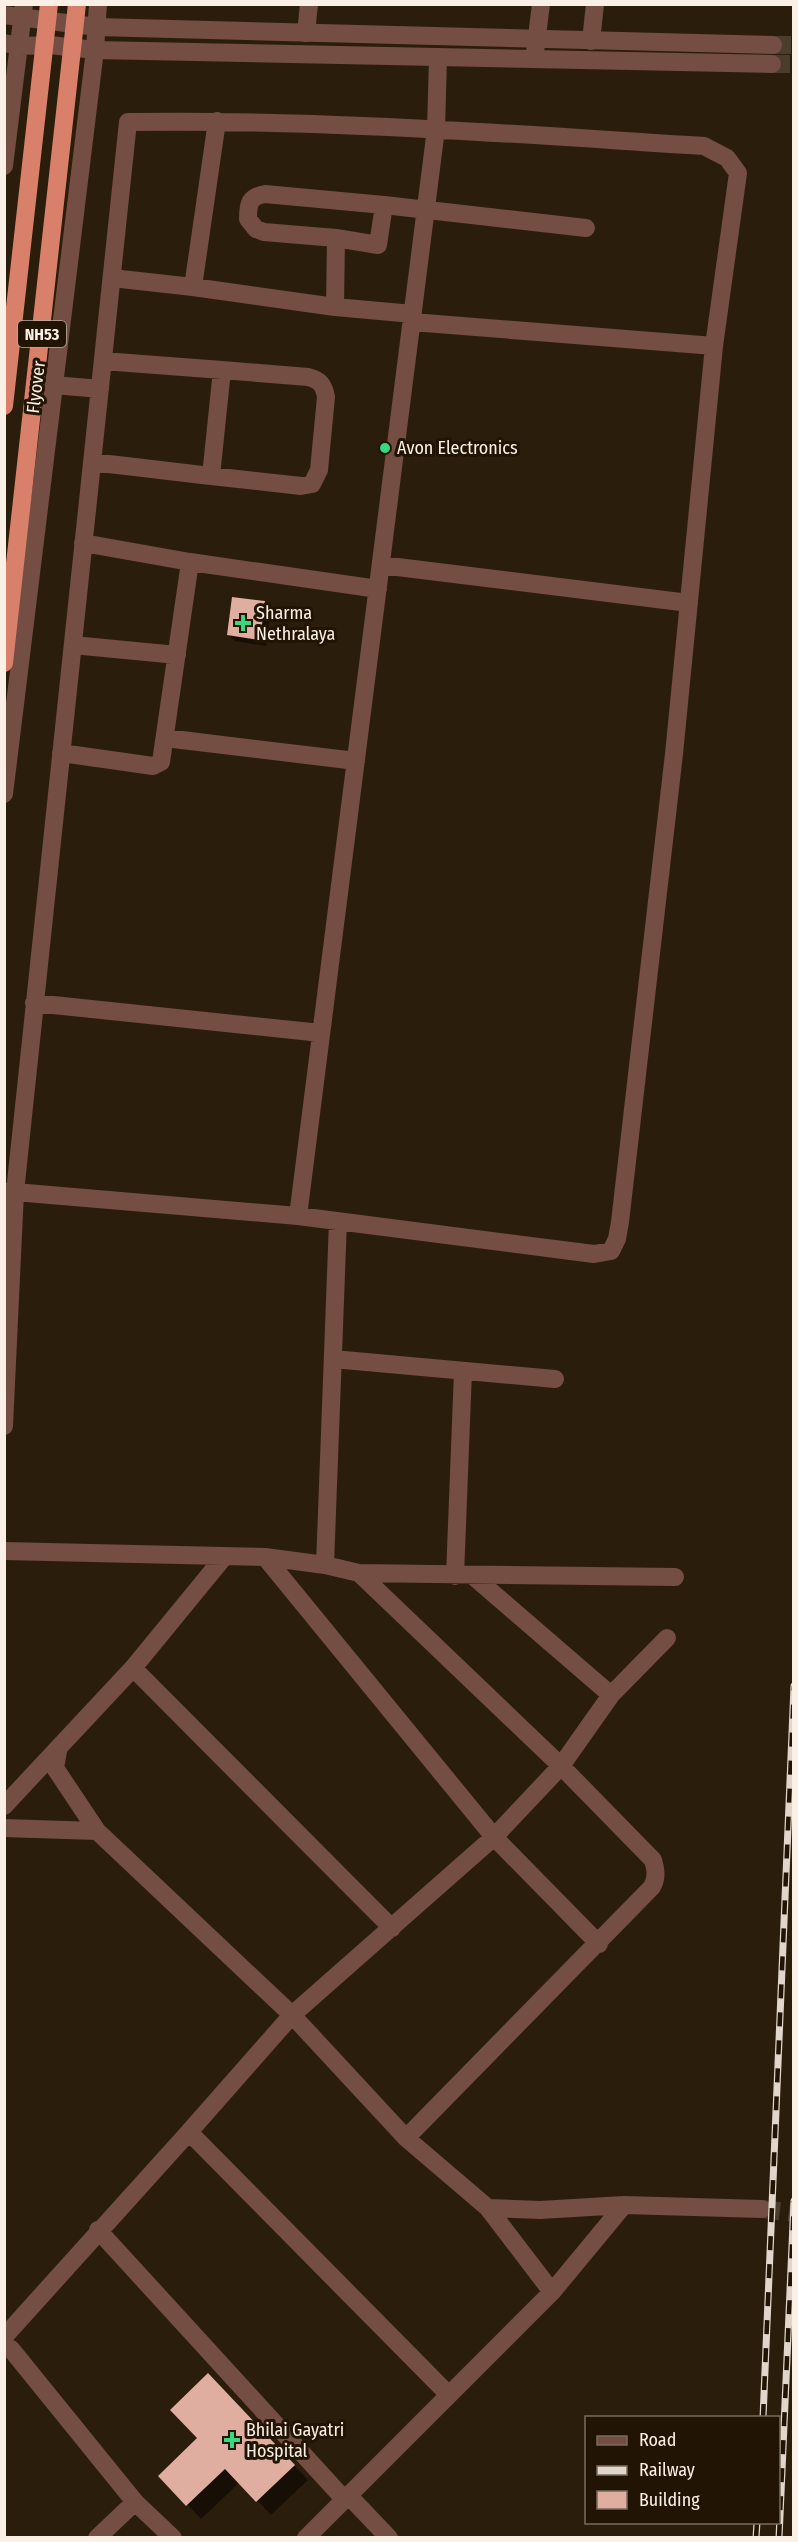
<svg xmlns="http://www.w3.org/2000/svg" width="798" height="2542" viewBox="0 0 798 2542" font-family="'Fira Sans Condensed',sans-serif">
	<rect width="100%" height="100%" fill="#2b1d0c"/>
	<!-- shadow -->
	<path fill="#0007" d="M 264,602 L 271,609 L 266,646 L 235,641 L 228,634 Z
		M 222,2389 L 308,2480 L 271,2515 L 240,2482 L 201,2519 L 160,2476 L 199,2438 Z"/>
	<!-- building -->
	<path fill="#e0aea1" d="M 232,597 L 265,601 L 260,640 L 227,635 Z
		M 208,2373 L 295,2465 L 256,2502 L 225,2469 L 186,2506 L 158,2476 L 197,2438 L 170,2410 Z"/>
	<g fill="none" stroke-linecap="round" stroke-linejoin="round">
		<!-- minor-tunnel -->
		<path stroke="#4a3d2d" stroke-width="18" stroke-dasharray="18 9" stroke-linecap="butt" d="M 762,2209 L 794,2213"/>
		<!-- tertiary-tunnel -->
		<path stroke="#4a3d2d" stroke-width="18" stroke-dasharray="18 9" stroke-linecap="butt" d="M 773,45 L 794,45
			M 772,64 L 794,64"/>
		<!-- minor -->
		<path stroke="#744d43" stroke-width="18" d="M 306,33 L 309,4
			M 591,41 L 595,4
			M 535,52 L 541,4
			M 217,121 L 193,287 L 335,307 L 336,238 L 378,245 L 384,205 L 586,228
			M 336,238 L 264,232 L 256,229 L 248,219 C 248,204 249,197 265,194 L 384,205
			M 112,278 L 193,287
			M 335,307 L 413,314
			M 412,322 L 714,346
			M 54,385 L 100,389
			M 92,462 L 211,476 L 222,370 L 103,361
			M 211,476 L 301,486 L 312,484 L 319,470 L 326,397 C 324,385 320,380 308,377 L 222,370
			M 83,543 L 190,562
			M 381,565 L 689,603
			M 73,645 L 177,655
			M 165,738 L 356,761
			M 61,753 L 153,766 L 161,762 L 190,562 L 378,589
			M 34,1003 L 321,1033
			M 4,1192 L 15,1192 L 298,1216 L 594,1254 L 611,1251 L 617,1239 L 620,1222 L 674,754 L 714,346 L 738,173 L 727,158 L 704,146 C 512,134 321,119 128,122 L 15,1192 L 4,1426
			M 298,1216 L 436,129 L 438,58
			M 333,1359 L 555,1379
			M 4,1551 L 265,1557 L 325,1565 L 359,1573 L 675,1577
			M 265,1557 L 494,1837 L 599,1944
			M 325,1565 L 338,1221
			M 359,1573 L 561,1766 L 653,1860 C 656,1870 657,1878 652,1887 L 406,2138
			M 455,1576 L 463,1371
			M 473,1576 L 611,1695
			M 133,1668 L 392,1928
			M 58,1751 L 55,1768 L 97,1831
			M 4,1806 L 133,1668 L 224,1557
			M 4,1828 L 97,1831 L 292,2015 L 406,2138 L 488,2208 L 540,2210 L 624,2205 L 762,2209
			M 189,2132 L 292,2015 L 494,1837 L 561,1766 L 611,1695 L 667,1638
			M 488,2208 L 552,2292
			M 98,2230 L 344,2499
			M 4,2337 L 189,2132 L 449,2395
			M 4,2346 L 11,2349 L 135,2502 L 97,2538
			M 349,2496 L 389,2538
			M 135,2502 L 173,2538
			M 306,2538 L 552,2292 L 624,2205"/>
		<!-- tertiary -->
		<path stroke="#744d43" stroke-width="18" d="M 4,15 L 97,27 L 773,45
			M 4,43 L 20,46 L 50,45 L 95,50 L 772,64
			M 4,166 L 24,4
			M 4,794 L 95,50 L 98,4"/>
		<!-- rail casing -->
		<g stroke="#e0d6cb" stroke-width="7">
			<path id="rail" d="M 763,2418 L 794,1686
				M 756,2538 L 757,2522
				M 779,2538 L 794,2201"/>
		</g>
		<!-- rail -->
		<use href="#rail" stroke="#221404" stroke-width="4.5" stroke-dasharray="14" stroke-linecap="butt"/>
		<!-- trunk-bridge -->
		<path stroke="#d8806a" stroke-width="18" d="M 4,406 L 49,4
			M 4,663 L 77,4"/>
	</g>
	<!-- markers -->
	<g fill="#36d880" stroke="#221404" stroke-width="2">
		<circle cx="385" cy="448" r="6"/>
		<path d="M240 614h6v6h6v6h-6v6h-6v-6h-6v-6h6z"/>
		<path d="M229 2431h6v6h6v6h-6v6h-6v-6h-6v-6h6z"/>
	</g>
	<g text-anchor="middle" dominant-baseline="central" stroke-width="6" stroke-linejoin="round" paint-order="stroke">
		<!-- shield labels -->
		<rect fill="#221404" stroke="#b9aea2" stroke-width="1.5" x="18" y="321" width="48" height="26" rx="4.5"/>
		<g font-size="16" font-weight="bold" fill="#faf0e6">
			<text x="42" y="334">NH53</text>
		</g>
		<!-- street labels -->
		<g font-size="18" fill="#faf0e6" stroke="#221404">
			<text transform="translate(36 387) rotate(-83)">Flyover</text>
		</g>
		<!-- poi labels -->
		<g font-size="18" fill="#faf0e6" stroke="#221404" text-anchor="start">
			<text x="397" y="448">Avon Electronics</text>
			<text x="256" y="613">Sharma<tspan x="256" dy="21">Nethralaya</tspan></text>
			<text x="246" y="2430">Bhilai Gayatri<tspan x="246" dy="21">Hospital</tspan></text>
		</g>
	</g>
	<!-- border -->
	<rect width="798" height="2542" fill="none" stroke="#faf0e6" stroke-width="12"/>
	<!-- legend -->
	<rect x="585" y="2416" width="195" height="108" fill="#221404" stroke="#786c5e" stroke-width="1.5"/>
	<rect x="597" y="2436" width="30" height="9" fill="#744d43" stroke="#786c5e" stroke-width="1.5"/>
	<text x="639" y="2446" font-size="18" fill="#faf0e6">Road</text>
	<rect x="597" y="2466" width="30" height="9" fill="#e0d6cb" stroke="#786c5e" stroke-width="1.5"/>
	<text x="639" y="2476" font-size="18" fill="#faf0e6">Railway</text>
	<rect x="597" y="2491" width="30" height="18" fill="#e0aea1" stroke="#786c5e" stroke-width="1.5"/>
	<text x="639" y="2506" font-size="18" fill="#faf0e6">Building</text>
</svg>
